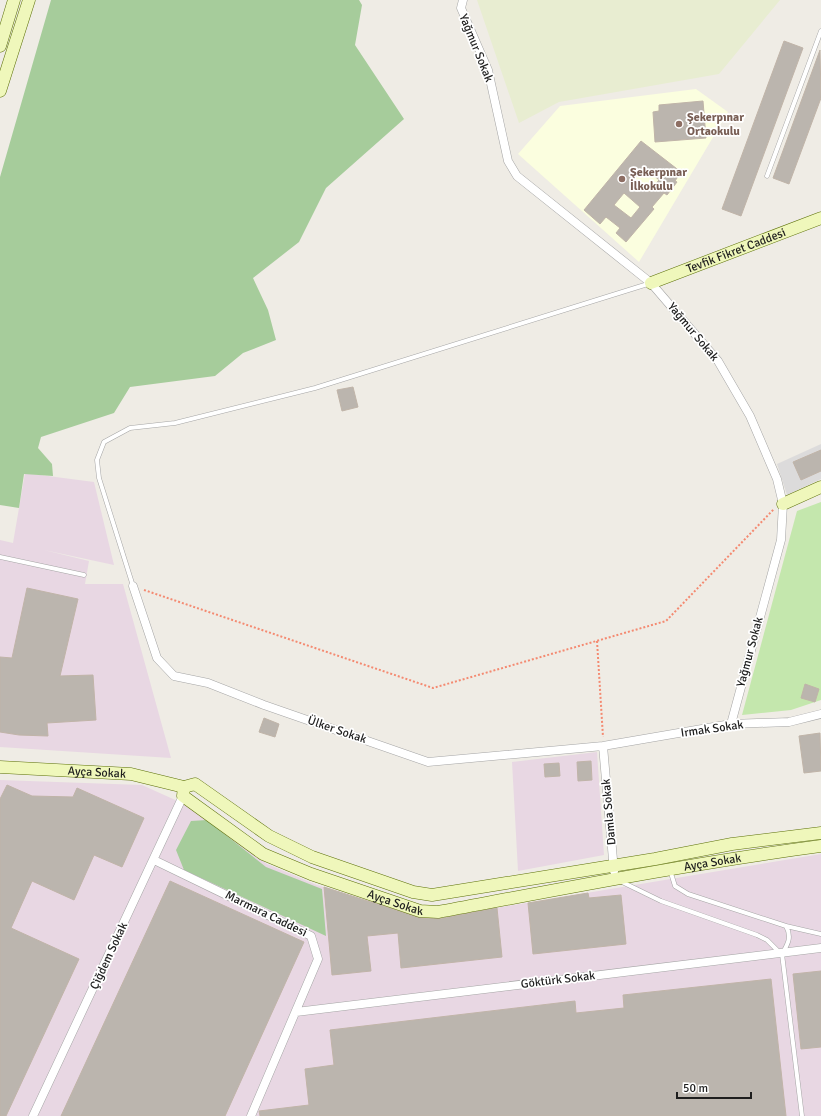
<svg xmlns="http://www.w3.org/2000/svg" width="821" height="1116" viewBox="0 0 821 1116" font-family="Signika,sans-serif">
	<rect width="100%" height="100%" fill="#efece5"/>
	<!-- residential -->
	<path fill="#dcdbdb" d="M 821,444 L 821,479 L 787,495 L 777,464 Z"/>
	<!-- industrial -->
	<path fill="#e8d7e3" d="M 25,473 L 94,482 L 114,565 L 44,550 L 89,561 L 85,584 L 123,584 L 171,758 L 0,747 L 0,540 L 13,543 Z
		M 597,752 L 604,855 L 518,871 L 512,762 Z
		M 0,780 L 142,785 L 202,812 L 267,864 L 317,885 L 429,919 L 821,854 L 821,1116 L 0,1116 Z"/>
	<!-- education -->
	<path fill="#fbfedf" d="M 696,89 L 728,112 L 639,262 L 518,154 L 560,106 Z"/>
	<!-- farmland -->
	<path fill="#e8edd1" d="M 477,0 L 780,0 L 719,74 L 559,102 L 519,123 Z"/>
	<!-- grass -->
	<path fill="#c4e7ad" d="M 821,502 L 821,700 L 791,710 L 742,715 L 797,511 Z"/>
	<!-- forest -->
	<path fill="#a6cc9b" d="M 51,0 L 359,0 L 362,5 L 355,45 L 404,119 L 326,188 L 299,242 L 253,278 L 268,310 L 276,340 L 243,353 L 215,376 L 130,387 L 114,413 L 41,437 L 38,448 L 52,464 L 53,476 L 24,474 L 19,508 L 0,505 L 0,177 Z
		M 207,820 L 266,867 L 322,889 L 326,936 L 184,870 L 176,850 L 191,821 Z"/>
	<!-- building -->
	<path fill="#bbb5ae" stroke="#c0b4a8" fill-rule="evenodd" d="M 784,41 L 803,48 L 741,216 L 722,209 Z
		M 820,50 L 821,98 L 789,184 L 773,178 Z
		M 703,101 L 706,138 L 655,142 L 653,112 L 659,111 L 659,105 Z
		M 641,141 L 681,172 L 675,181 L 677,182 L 667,195 L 664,193 L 652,207 L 654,209 L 626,242 L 616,233 L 620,228 L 606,217 L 600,224 L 584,210 ZM 644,167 L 659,180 L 649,192 L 634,179 ZM 624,193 L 640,207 L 631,218 L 614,205 Z
		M 353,387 L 358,407 L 342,411 L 337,390 Z
		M 821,450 L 821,471 L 801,480 L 793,462 Z
		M 27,588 L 78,599 L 60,676 L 93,675 L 96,720 L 47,723 L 48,736 L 19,735 L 0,732 L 0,657 L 12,658 Z
		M 805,684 L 819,689 L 815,702 L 801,698 Z
		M 264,718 L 279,724 L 275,737 L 259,732 Z
		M 820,733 L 821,771 L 804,773 L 799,736 Z
		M 591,761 L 592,780 L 578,781 L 577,762 Z
		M 559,763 L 560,776 L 545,777 L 544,764 Z
		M 7,785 L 32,796 L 73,797 L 77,788 L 144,818 L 122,867 L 94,855 L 74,900 L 32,881 L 11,928 L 79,959 L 6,1116 L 0,1116 L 0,799 Z
		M 170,881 L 304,942 L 225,1116 L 61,1116 Z
		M 324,887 L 420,918 L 439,919 L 497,908 L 502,957 L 401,968 L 398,933 L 367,936 L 371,971 L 332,975 Z
		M 588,893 L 589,898 L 621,895 L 626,944 L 533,954 L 528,903 Z
		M 821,971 L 821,1047 L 801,1049 L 793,974 Z
		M 771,979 L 786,1116 L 260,1116 L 259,1111 L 309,1105 L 305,1069 L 334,1065 L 330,1030 L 575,1001 L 576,1013 L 624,1008 L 623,995 Z"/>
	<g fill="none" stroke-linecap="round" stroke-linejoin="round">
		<!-- lane casing -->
		<g stroke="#a5a5a5" stroke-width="5">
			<path id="lane" d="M 767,176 L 821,31
				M 0,557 L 84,575
				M 133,586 L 99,478 L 97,460 L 104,442 L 130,428 L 175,423 L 315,388 L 651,283
				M 670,870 L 675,886 L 688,894 L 786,926 C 792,937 788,944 782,954 L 802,1116
				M 620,881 L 661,901 L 757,935 L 767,940 L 779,952
				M 786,926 L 821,934"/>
		</g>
		<!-- street casing -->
		<g stroke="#a5a5a5" stroke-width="9">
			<path id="street" d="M 463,0 L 461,8 L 488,70 L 508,161 L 517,176 L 651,283 L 718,361 L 750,416 L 777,479 L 783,504 L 781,540 L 731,724
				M 133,586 L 157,658 L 174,676 L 208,683 L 264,705 L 428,762 L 603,746 L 731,724 L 789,722 L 821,714
				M 603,746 L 614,871
				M 154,860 L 311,936 L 318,959 L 251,1116
				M 296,1012 L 821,948
				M 33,1116 L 183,796"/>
		</g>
		<!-- secondary casing -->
		<g stroke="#5d710a" stroke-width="13">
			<g id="secondary">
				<path d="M 0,46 L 14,0"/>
				<path d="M 0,91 L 29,0"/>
				<path id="s1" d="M 651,283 L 821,218"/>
				<path d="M 783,504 L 821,487"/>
				<path id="s2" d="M 0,767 L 131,774 L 184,787 L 195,784 L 269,836 L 312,857 L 413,892 L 432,895 L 655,859 L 732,844 L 821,833"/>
				<path id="s3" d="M 184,787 L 183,796 L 263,854 L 311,874 L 420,911 L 438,912 C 566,888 693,863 821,846"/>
			</g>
		</g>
		<!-- path -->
		<path stroke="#f48a71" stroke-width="2" stroke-dasharray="2 2" stroke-linecap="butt" d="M 144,590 L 433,688 L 666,621 L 774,509
			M 597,641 L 603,737"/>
		<!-- lane -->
		<use href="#lane" stroke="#fff" stroke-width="4"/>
		<!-- street -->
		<use href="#street" stroke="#fff" stroke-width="8"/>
		<!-- secondary -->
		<use href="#secondary" stroke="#eff7bb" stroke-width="12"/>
	</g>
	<!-- markers -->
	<g fill="#8d6e63" stroke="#fff" stroke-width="1.5">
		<circle cx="679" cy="124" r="4"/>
		<circle cx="622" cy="179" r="4"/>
	</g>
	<g text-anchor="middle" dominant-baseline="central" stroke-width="3.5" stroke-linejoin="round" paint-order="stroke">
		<!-- street labels -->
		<g font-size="12" fill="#1e1e1e" stroke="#fff">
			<text transform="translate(476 48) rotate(68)">Yağmur Sokak</text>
			<text stroke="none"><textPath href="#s1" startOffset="91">Tevfik Fikret Caddesi</textPath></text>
			<text transform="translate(693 332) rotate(50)">Yağmur Sokak</text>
			<text transform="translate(750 652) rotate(-75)">Yağmur Sokak</text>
			<text transform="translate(712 729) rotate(-8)">Irmak Sokak</text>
			<text transform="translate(337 730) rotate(19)">Ülker Sokak</text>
			<text stroke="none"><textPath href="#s2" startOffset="97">Ayça Sokak</textPath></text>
			<text transform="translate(609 812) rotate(-95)">Damla Sokak</text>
			<text stroke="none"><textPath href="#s3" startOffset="572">Ayça Sokak</textPath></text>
			<text stroke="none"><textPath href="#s3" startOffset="249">Ayça Sokak</textPath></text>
			<text transform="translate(266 914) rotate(26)">Marmara Caddesi</text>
			<text transform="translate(109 956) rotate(-65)">Çiğdem Sokak</text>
			<text transform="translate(558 980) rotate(-7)">Göktürk Sokak</text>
		</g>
		<!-- education labels -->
		<g font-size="12" font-weight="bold" fill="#785e54" stroke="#fff" text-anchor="start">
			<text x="687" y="117">Şekerpınar<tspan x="687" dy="14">Ortaokulu</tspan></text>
			<text x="630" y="172">Şekerpınar<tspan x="630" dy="14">İlkokulu</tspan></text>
		</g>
	</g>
	<!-- scale -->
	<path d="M677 1092v6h74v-6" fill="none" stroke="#1e1e1e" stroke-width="2"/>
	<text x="683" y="1092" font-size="12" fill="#1e1e1e" stroke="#ffffff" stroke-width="3" paint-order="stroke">50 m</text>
</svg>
